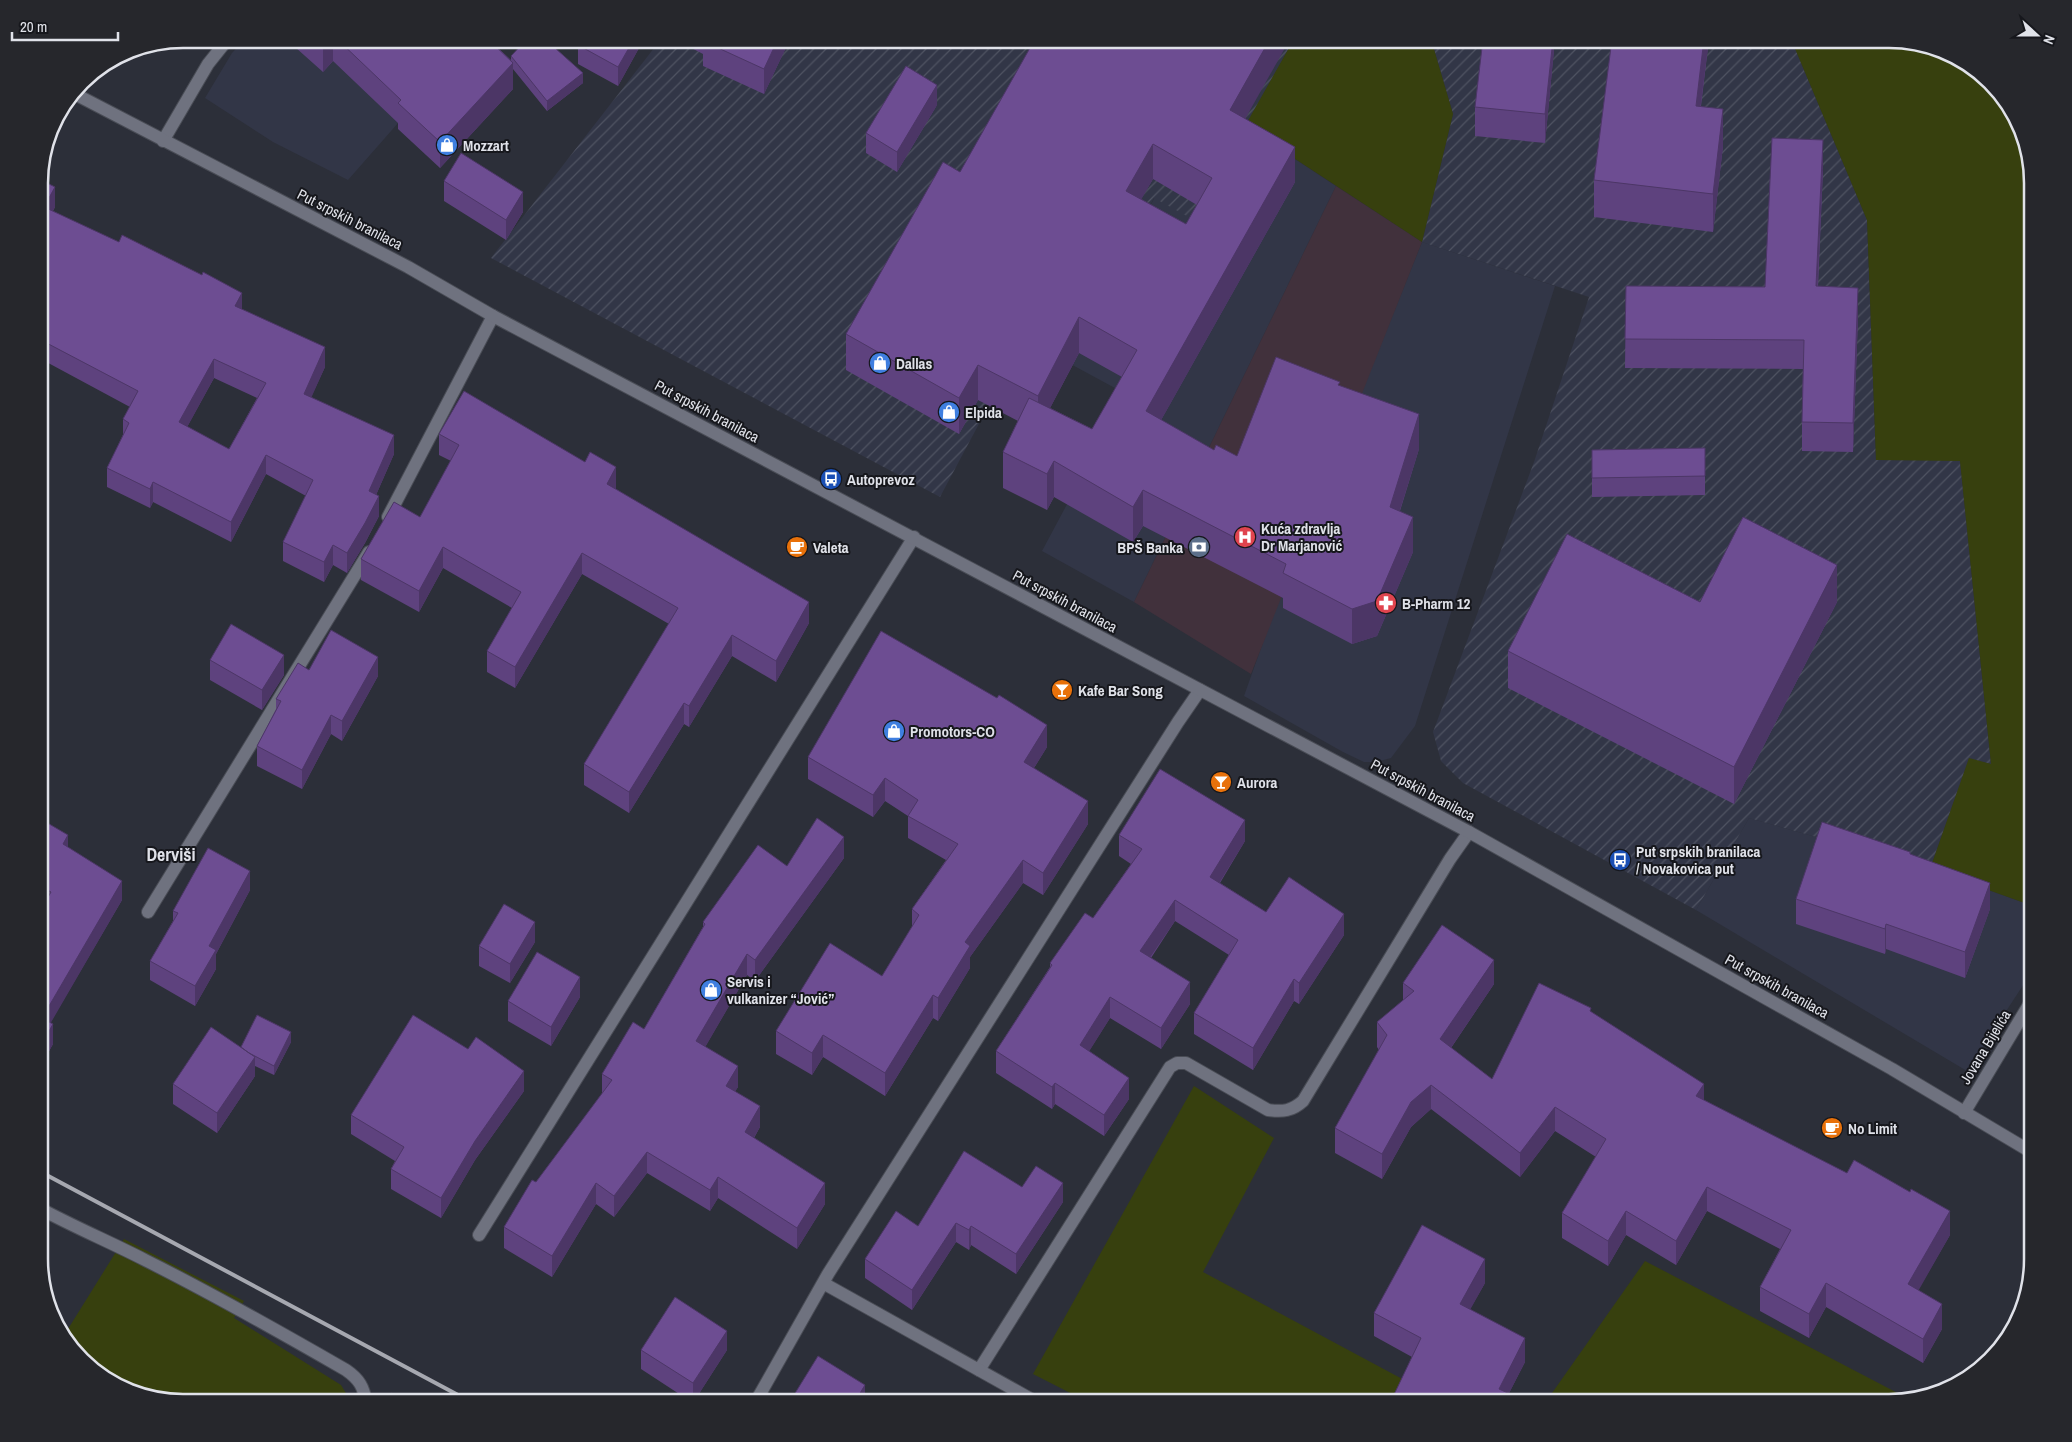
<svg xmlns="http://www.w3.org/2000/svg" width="2072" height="1442" viewBox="0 0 2072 1442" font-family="'Archivo Narrow',sans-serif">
	<defs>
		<pattern id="industrial-furrows" width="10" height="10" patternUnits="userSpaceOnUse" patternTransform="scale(1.25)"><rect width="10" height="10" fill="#323647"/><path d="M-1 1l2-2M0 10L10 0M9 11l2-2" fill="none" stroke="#4f5362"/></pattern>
	</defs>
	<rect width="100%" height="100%" fill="#2c2f39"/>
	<!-- built -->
	<path fill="#323647" d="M 245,39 L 472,39 L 348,180 L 273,142 L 205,98 L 232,53 Z
		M 1245,126 L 1336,186 L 1134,602 L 1042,551 L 1126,394 L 1065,361 L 1155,197 Z
		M 1422,242 L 1555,286 L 1415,726 L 1391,758 L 1376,762 L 1364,762 L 1343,752 L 1244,696 L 1277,603 Z
		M 1749,818 L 1930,869 L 2033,906 L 2033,970 L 1967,1071 L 1696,910 Z"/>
	<!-- industrial -->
	<path fill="url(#industrial-furrows)" d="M 653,39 L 1294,39 L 1194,220 L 1154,198 L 1065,361 L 1014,358 L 940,497 L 491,258 L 658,43 Z
		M 1431,39 L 1791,39 L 1867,220 L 1876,460 L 1960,460 L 1991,764 L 1969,759 L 1930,869 L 1749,818 L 1696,910 L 1463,783 L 1441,761 L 1433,732 L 1534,462 L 1589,297 L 1422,242 L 1453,114 Z"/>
	<!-- medical -->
	<path fill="#41313c" d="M 1336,186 L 1422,242 L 1251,674 L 1134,602 Z"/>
	<!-- grass -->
	<path fill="#37400e" d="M 1294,39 L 1431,39 L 1453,114 L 1422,242 L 1245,126 Z
		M 1791,39 L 1890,39 L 1970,63 L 2014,111 L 2023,144 L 2033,200 L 2033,906 L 1930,869 L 1969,758 L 1991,764 L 1960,461 L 1876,460 L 1867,220 Z
		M 1194,1086 L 1274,1138 L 1203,1272 L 1447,1403 L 1090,1403 L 1033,1374 Z
		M 124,1239 L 244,1301 L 234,1318 L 341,1385 L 352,1403 L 182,1403 L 124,1386 L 93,1369 L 63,1337 Z
		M 1645,1261 L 1909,1399 L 1890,1403 L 1545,1403 Z"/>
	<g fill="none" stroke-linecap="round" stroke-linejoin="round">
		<!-- lane casing -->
		<g stroke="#494c55" stroke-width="14">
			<path id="lane" d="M 979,1370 L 1170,1067 L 1177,1063 L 1186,1063 L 1268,1110 C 1283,1112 1292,1111 1303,1101 L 1450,859 L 1469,832"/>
		</g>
		<!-- street casing -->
		<g stroke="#494c55" stroke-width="14">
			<path id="street" d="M 163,141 L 208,64 L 228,39
				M 388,517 L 493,316
				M 148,912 L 369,552
				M 1964,1113 L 2033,998
				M 39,1208 C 74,1227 110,1242 145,1260 C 213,1294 280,1332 346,1370 C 359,1379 364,1387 366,1403
				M 479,1235 L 914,537
				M 823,1283 L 1038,1403
				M 755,1403 L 828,1274 L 1178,722 L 1200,690"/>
		</g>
		<!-- secondary casing -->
		<g stroke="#494c55" stroke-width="14">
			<path id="secondary" d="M 73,93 L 408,267 L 493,316 L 1469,832 L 1892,1069 L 2033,1153"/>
		</g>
		<!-- path -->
		<path stroke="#6b6e77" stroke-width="3" stroke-dasharray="4 4" stroke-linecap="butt" d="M 391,1394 L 410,1403"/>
		<!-- lane -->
		<use href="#lane" stroke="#6f727f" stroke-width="12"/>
		<!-- street -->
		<use href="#street" stroke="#6f727f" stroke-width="12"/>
		<!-- secondary -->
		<use href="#secondary" stroke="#6f727f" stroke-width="12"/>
		<!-- rail -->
		<path stroke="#a6a8b0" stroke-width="4" d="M 39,1171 L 473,1403"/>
	</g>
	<!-- wall -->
	<path fill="#5e427e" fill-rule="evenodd" d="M 286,39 L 488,39 L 511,60 L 511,56 L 583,83 L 547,111 L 513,69 L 513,89 L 440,168 L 398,129 L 398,123 L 333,61 L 323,72 Z
		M 644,39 L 618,86 L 578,64 L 578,45 Z
		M 674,39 L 790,39 L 764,94 L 703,66 L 703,54 Z
		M 1555,39 L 1545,143 L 1475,136 L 1475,107 Z
		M 1612,39 L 1709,39 L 1701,106 L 1723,146 L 1713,232 L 1594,217 L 1594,180 Z
		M 937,105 L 897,172 L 866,153 L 866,133 Z
		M 1245,119 L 1295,182 L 1161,420 L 1214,450 L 1237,456 L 1340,386 L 1419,449 L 1400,511 L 1413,552 L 1377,636 L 1352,644 L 1283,608 L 1283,598 L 1143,526 L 1133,542 L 1054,497 L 1047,510 L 1003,488 L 1003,452 L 1018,421 L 978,400 L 959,434 L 846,370 L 846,334 L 960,172 ZM 1153,179 L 1197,205 L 1186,224 L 1141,199 ZM 1079,353 L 1122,377 L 1092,429 L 1050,408 Z
		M 1823,169 L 1818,287 L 1858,317 L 1853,452 L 1802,451 L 1802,422 L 1803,369 L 1625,368 L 1626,286 L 1765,287 Z
		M 39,179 L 55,207 L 53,211 L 242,310 L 325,367 L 311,397 L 394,454 L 376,495 L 379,516 L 365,543 L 347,573 L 333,565 L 324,582 L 283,561 L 283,542 L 306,496 L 266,474 L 231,542 L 153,502 L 150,508 L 107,487 L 107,468 L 123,435 L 123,419 L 130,407 L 39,358 ZM 214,378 L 257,398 L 229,449 L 187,427 Z
		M 444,181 L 523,212 L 506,240 L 444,201 Z
		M 439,434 L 616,488 L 616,489 L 809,623 L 776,682 L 732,656 L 689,727 L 684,724 L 629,813 L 584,785 L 584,764 L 669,624 L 582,574 L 515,688 L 487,672 L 487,651 L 512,608 L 443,568 L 419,612 L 361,580 L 361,559 L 420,517 L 451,461 L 439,455 Z
		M 1705,448 L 1705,495 L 1592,497 L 1592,450 Z
		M 1700,602 L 1837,602 L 1734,804 L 1508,688 L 1508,651 Z
		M 210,660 L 284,675 L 262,710 L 210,680 Z
		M 309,670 L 378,676 L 342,741 L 331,734 L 302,789 L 257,766 L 257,746 L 276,709 L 276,699 Z
		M 1047,747 L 1034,768 L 1088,824 L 1043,895 L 1023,883 L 970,957 L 970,968 L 938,1021 L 933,1018 L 885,1096 L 823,1057 L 812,1075 L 776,1054 L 776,1031 L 882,976 L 912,927 L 912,909 L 946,860 L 908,838 L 908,816 L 885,801 L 873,817 L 808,779 L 808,757 Z
		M 39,818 L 122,900 L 50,1023 L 53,1044 L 39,1069 L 43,907 L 39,905 Z
		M 1119,835 L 1245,841 L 1220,883 L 1266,912 L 1344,935 L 1299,1004 L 1294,1001 L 1253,1070 L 1194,1034 L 1194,1013 L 1229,955 L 1175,921 L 1151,958 L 1190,1004 L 1161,1049 L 1110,1018 L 1089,1051 L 1129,1099 L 1104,1136 L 1055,1104 L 1052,1109 L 996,1073 L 996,1051 L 1050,967 L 1050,963 L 1093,918 L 1131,864 L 1119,856 Z
		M 1910,854 L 1990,909 L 1965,978 L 1886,949 L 1885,954 L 1796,924 L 1796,899 Z
		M 844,858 L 755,981 L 747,975 L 705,1047 L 738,1087 L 735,1091 L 760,1127 L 754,1138 L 825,1204 L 797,1249 L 718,1198 L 710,1211 L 647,1173 L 614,1217 L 596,1204 L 552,1277 L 504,1248 L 504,1227 L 536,1182 L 602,1094 L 602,1074 L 644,1029 L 703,927 L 703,922 L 787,866 Z
		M 250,890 L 216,954 L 216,969 L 195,1006 L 150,980 L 150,961 L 173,921 L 173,911 Z
		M 535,942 L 510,983 L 479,966 L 479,946 Z
		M 1403,983 L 1494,984 L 1451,1048 L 1492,1079 L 1591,1012 L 1704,1100 L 1950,1235 L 1918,1290 L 1942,1329 L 1923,1363 L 1826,1307 L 1809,1338 L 1760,1311 L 1760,1287 L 1780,1249 L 1707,1211 L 1676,1265 L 1626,1235 L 1608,1266 L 1562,1238 L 1562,1213 L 1596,1157 L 1555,1131 L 1520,1177 L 1431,1109 L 1411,1127 L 1382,1179 L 1335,1153 L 1335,1128 L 1379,1050 L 1377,1047 L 1377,1022 L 1403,1001 Z
		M 580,997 L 551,1046 L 508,1021 L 508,1001 Z
		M 291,1042 L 274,1075 L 255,1066 L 255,1076 L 217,1133 L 173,1104 L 173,1084 L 241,1047 Z
		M 524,1091 L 475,1160 L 441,1218 L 391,1189 L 391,1169 L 395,1161 L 351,1134 L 351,1115 Z
		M 1022,1187 L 1063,1202 L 1016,1274 L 971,1245 L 969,1250 L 956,1242 L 912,1310 L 865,1278 L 865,1259 L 918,1226 Z
		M 1485,1283 L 1470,1309 L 1525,1362 L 1509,1393 L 1412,1357 L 1374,1336 L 1374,1313 Z
		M 641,1350 L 727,1350 L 693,1403 L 641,1369 Z"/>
	<!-- shaded-wall -->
	<path fill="#4c3666" d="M 329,39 L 333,39 L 333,61 L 323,72 L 323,46 Z
		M 634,39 L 644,39 L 618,86 L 618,67 Z
		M 778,39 L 790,39 L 764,94 L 764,69 Z
		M 1270,39 L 1290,39 L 1230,146 L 1230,110 Z
		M 1553,39 L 1555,39 L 1545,143 L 1545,114 Z
		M 1704,39 L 1709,39 L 1696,143 L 1696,106 Z
		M 513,63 L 513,89 L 440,168 L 440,142 Z
		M 583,73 L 583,83 L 547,111 L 547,101 Z
		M 937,85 L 937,105 L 897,172 L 897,152 Z
		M 1723,109 L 1723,146 L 1713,232 L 1713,194 Z
		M 1823,140 L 1823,169 L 1816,315 L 1816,286 Z
		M 1153,144 L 1153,179 L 1126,226 L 1126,191 Z
		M 1295,147 L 1295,182 L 1146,447 L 1146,411 Z
		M 55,187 L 55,207 L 44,227 L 44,207 Z
		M 523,192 L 523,212 L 506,240 L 506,220 Z
		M 1858,288 L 1858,317 L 1853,452 L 1853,423 Z
		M 242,293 L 242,313 L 235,306 Z
		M 1079,317 L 1079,353 L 1038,431 L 1038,396 Z
		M 325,347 L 325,367 L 304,414 L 304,394 Z
		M 214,359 L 214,378 L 179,442 L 179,422 Z
		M 978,365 L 978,400 L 959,434 L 959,398 Z
		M 1419,414 L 1419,449 L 1390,542 L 1390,507 Z
		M 394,435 L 394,454 L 369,511 L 369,491 Z
		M 266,455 L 266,474 L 231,542 L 231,522 Z
		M 1054,461 L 1054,497 L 1047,510 L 1047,474 Z
		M 616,467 L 616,488 L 607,505 L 607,484 Z
		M 153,482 L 153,502 L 150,508 L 150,489 Z
		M 1143,490 L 1143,526 L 1133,542 L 1133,507 Z
		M 379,496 L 379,516 L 365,543 L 347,573 L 347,553 Z
		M 1413,517 L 1413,552 L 1377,636 L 1352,644 L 1352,609 Z
		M 333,545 L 333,565 L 324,582 L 324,562 Z
		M 443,547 L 443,568 L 419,612 L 419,591 Z
		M 582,553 L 582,574 L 515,688 L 515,667 Z
		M 1837,565 L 1837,602 L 1734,804 L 1734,767 Z
		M 809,602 L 809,623 L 776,682 L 776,661 Z
		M 732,635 L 732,656 L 689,727 L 689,706 Z
		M 284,655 L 284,675 L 262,710 L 262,690 Z
		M 378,657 L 378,676 L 342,741 L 342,721 Z
		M 684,703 L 684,724 L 629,813 L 629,792 Z
		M 331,715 L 331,734 L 302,789 L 302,770 Z
		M 1047,725 L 1047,747 L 1024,784 L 1024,762 Z
		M 885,778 L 885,801 L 873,817 L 873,795 Z
		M 1088,801 L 1088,824 L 1043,895 L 1043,873 Z
		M 1245,820 L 1245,841 L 1210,898 L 1210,877 Z
		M 68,835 L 68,855 L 63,844 Z
		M 844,837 L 844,858 L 755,981 L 755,960 Z
		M 1023,860 L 1023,883 L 970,957 L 970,968 L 938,1021 L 938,998 L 965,942 Z
		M 250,871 L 250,890 L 216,954 L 216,969 L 195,1006 L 195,986 L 209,946 Z
		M 122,881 L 122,900 L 42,1038 L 42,1018 Z
		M 1990,883 L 1990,909 L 1965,978 L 1965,952 Z
		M 1175,900 L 1175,921 L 1140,972 L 1140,951 Z
		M 1344,914 L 1344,935 L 1299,1004 L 1299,983 Z
		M 535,922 L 535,942 L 510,983 L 510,964 Z
		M 1886,924 L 1886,949 L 1885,954 L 1885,929 Z
		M 747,954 L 747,975 L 696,1063 L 696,1041 Z
		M 1494,960 L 1494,984 L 1440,1064 L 1440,1039 Z
		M 580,977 L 580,997 L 551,1046 L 551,1027 Z
		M 1294,979 L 1294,1001 L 1253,1070 L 1253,1048 Z
		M 1190,982 L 1190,1004 L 1161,1049 L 1161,1028 Z
		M 933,995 L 933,1018 L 885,1096 L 885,1073 Z
		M 1110,997 L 1110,1018 L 1080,1066 L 1080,1045 Z
		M 53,1024 L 53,1044 L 39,1069 L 39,1049 Z
		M 291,1032 L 291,1042 L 274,1075 L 274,1066 Z
		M 823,1035 L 823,1057 L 812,1075 L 812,1053 Z
		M 255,1057 L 255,1076 L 217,1133 L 217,1113 Z
		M 738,1066 L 738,1087 L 726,1107 L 726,1086 Z
		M 524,1071 L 524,1091 L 475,1160 L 441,1218 L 441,1198 L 475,1141 Z
		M 1129,1078 L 1129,1099 L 1104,1136 L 1104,1115 Z
		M 1055,1083 L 1055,1104 L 1052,1109 L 1052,1087 Z
		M 1704,1084 L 1704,1108 L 1696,1096 Z
		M 1431,1085 L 1431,1109 L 1411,1127 L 1382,1179 L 1382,1154 L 1411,1102 Z
		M 760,1106 L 760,1127 L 745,1153 L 745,1132 Z
		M 1555,1107 L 1555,1131 L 1520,1177 L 1520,1153 Z
		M 647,1152 L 647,1173 L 614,1217 L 614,1196 Z
		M 718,1177 L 718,1198 L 710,1211 L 710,1190 Z
		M 596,1183 L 596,1204 L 552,1277 L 552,1256 Z
		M 825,1183 L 825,1204 L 797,1249 L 797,1228 Z
		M 1063,1183 L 1063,1202 L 1016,1274 L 1016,1254 Z
		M 1707,1187 L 1707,1211 L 1676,1265 L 1676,1241 Z
		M 1626,1211 L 1626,1235 L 1608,1266 L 1608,1241 Z
		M 1950,1211 L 1950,1235 L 1908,1309 L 1908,1284 Z
		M 956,1223 L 956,1242 L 912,1310 L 912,1290 Z
		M 971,1226 L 971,1245 L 969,1250 L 969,1230 Z
		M 1485,1259 L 1485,1283 L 1460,1328 L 1460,1304 Z
		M 1826,1283 L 1826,1307 L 1809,1338 L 1809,1314 Z
		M 1942,1304 L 1942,1329 L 1923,1363 L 1923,1339 Z
		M 727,1331 L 727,1350 L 693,1403 L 693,1383 Z
		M 1525,1338 L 1525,1362 L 1504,1403 L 1499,1389 Z
		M 865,1385 L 865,1403 L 854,1403 Z"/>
	<!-- building -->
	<path fill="#6d4d92" stroke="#4c3666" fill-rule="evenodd" d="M 315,39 L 329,39 L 323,46 Z
		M 337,39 L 488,39 L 513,63 L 440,142 L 398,103 L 401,100 Z
		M 527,39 L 545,39 L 583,73 L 547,101 L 511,56 Z
		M 581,39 L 634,39 L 618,67 L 578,45 Z
		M 704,39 L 778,39 L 764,69 L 703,41 Z
		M 1035,39 L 1270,39 L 1230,110 L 1295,147 L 1146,411 L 1214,450 L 1216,445 L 1237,456 L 1276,357 L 1340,382 L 1338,385 L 1419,414 L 1390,507 L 1413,517 L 1377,601 L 1352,609 L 1283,573 L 1286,564 L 1143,490 L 1133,507 L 1054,461 L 1047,474 L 1003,452 L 1029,398 L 1092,429 L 1137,350 L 1079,317 L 1038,396 L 978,365 L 959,398 L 846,334 L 943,162 L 960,172 ZM 1153,144 L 1212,178 L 1186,224 L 1126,191 Z
		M 1483,39 L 1553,39 L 1545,114 L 1475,107 Z
		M 1612,39 L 1704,39 L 1696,106 L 1723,109 L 1713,194 L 1594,180 Z
		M 906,66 L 937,85 L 897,152 L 866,133 Z
		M 1772,138 L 1823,140 L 1816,286 L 1858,288 L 1853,423 L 1802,422 L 1804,340 L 1625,339 L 1626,286 L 1765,287 Z
		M 461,153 L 523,192 L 506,220 L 444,181 Z
		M 39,179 L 55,187 L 44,207 L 119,242 L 122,235 L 202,275 L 203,272 L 242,293 L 235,306 L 325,347 L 304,394 L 394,435 L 369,491 L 379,496 L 365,523 L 347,553 L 333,545 L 324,562 L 283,542 L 313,480 L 266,455 L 231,522 L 153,482 L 150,489 L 107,468 L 129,423 L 123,419 L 138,391 L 39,339 ZM 214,359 L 266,383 L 229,449 L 179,422 Z
		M 464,391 L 585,462 L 590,452 L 616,467 L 607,484 L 809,602 L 776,661 L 732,635 L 689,706 L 684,703 L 629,792 L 584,764 L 678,608 L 582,553 L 515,667 L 487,651 L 521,592 L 443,547 L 419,591 L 361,559 L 394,502 L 420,517 L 459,445 L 439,434 Z
		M 1705,448 L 1705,476 L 1592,478 L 1592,450 Z
		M 1743,517 L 1837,565 L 1734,767 L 1508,651 L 1567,534 L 1700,602 Z
		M 231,624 L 284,655 L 262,690 L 210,660 Z
		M 331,630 L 378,657 L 342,721 L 331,715 L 302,770 L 257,746 L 281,701 L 276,699 L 298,663 L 309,670 Z
		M 881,631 L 997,698 L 999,695 L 1047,725 L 1024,762 L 1088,801 L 1043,873 L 1023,860 L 965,942 L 970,946 L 938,998 L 933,995 L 885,1073 L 823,1035 L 812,1053 L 776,1031 L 830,943 L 882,976 L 919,915 L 912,909 L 958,844 L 908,816 L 918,800 L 885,778 L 873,795 L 808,757 Z
		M 1160,769 L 1245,820 L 1210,877 L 1266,912 L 1289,877 L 1344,914 L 1299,983 L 1294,979 L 1253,1048 L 1194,1013 L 1238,940 L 1175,900 L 1140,951 L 1190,982 L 1161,1028 L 1110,997 L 1080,1045 L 1129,1078 L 1104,1115 L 1055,1083 L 1052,1087 L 996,1051 L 1052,965 L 1050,963 L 1085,913 L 1093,918 L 1142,849 L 1119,835 Z
		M 39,818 L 68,835 L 63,844 L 122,881 L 42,1018 L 53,1024 L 39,1049 L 39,913 L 51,892 L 39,885 Z
		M 817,818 L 844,837 L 755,960 L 747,954 L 696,1041 L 738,1066 L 726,1086 L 760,1106 L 745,1132 L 825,1183 L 797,1228 L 718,1177 L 710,1190 L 647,1152 L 614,1196 L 596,1183 L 552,1256 L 504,1227 L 532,1180 L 536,1182 L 612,1080 L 602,1074 L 633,1022 L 644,1029 L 705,924 L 703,922 L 758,845 L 787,866 Z
		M 1822,822 L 1910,852 L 1910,854 L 1990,883 L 1965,952 L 1886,924 L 1885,929 L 1796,899 Z
		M 208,848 L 250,871 L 209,946 L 216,950 L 195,986 L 150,961 L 178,913 L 173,911 Z
		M 504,904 L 535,922 L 510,964 L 479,946 Z
		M 1442,925 L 1494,960 L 1440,1039 L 1492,1079 L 1539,983 L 1591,1008 L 1590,1011 L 1704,1084 L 1696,1096 L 1847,1173 L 1854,1160 L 1910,1192 L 1911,1189 L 1950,1211 L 1908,1284 L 1942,1304 L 1923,1339 L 1826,1283 L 1809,1314 L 1760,1287 L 1791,1230 L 1707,1187 L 1676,1241 L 1626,1211 L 1608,1241 L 1562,1213 L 1606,1139 L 1555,1107 L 1520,1153 L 1431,1085 L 1411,1102 L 1382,1154 L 1335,1128 L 1387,1035 L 1377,1022 L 1414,991 L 1403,983 Z
		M 537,952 L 580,977 L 551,1027 L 508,1001 Z
		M 257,1015 L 291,1032 L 274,1066 L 249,1053 L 241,1047 Z
		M 413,1015 L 468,1049 L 476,1037 L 524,1071 L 475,1141 L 441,1198 L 391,1169 L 404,1147 L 351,1115 Z
		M 211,1027 L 255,1057 L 217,1113 L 173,1084 Z
		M 964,1151 L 1022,1187 L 1036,1166 L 1063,1183 L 1016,1254 L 971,1226 L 969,1230 L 956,1223 L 912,1290 L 865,1259 L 896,1211 L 918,1226 Z
		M 1422,1225 L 1485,1259 L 1460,1304 L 1525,1338 L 1499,1389 L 1530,1403 L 1390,1403 L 1421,1338 L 1374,1313 Z
		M 675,1297 L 727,1331 L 693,1383 L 641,1350 Z
		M 818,1356 L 865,1385 L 854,1403 L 789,1403 Z"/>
	<!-- icons -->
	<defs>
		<g id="shop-disc" transform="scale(1.125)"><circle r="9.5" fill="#3f7fe0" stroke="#16171c"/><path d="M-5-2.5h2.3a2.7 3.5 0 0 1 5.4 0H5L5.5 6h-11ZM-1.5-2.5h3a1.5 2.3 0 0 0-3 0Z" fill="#fff"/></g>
		<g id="bus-disc" transform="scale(1.125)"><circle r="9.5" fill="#1a4fb4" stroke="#16171c"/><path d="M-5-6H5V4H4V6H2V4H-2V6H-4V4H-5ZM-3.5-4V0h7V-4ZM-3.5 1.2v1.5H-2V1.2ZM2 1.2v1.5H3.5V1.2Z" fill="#fff"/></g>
		<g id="hospital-disc" transform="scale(1.125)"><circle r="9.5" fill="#e0444e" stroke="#16171c"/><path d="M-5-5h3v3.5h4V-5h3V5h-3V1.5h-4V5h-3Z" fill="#fff"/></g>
		<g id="cafe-disc" transform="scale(1.125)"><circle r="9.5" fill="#e8710a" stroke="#16171c"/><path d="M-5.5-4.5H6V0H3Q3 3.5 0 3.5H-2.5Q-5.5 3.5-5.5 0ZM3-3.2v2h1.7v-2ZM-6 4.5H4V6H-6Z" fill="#fff"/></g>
		<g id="bank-disc" transform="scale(1.125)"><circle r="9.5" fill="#5c6f8a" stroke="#16171c"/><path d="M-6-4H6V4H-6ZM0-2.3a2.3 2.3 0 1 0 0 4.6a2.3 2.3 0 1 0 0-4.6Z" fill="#fff"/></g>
		<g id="pharmacy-disc" transform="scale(1.125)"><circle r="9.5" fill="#e0444e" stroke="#16171c"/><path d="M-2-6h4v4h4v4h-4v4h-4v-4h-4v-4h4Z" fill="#fff"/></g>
		<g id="bar-disc" transform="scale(1.125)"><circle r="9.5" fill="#e8710a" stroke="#16171c"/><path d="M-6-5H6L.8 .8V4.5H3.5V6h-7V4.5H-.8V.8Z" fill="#fff"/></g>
	</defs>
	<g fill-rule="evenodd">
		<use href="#shop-disc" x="447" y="145"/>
		<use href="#shop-disc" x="880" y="363"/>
		<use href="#shop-disc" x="949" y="412"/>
		<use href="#bus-disc" x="831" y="479"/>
		<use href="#hospital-disc" x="1245" y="537"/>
		<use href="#cafe-disc" x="797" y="547"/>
		<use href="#bank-disc" x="1199" y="547"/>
		<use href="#pharmacy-disc" x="1386" y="603"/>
		<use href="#bar-disc" x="1062" y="690"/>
		<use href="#shop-disc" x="894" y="731"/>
		<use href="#bar-disc" x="1221" y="782"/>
		<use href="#bus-disc" x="1620" y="860"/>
		<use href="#shop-disc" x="711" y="990"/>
		<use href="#cafe-disc" x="1832" y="1128"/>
	</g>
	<g text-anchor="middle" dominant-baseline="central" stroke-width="4" stroke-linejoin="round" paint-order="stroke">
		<!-- poi labels -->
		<g font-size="15" font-weight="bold" fill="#e0e2e9" stroke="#16171c" text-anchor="start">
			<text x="463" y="145">Mozzart</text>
			<text x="896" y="363">Dallas</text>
			<text x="965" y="412">Elpida</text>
			<text x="847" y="479">Autoprevoz</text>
			<text x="1261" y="528">Kuća zdravlja<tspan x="1261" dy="17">Dr Marjanović</tspan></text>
			<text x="813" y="547">Valeta</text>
			<text x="1183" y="547" text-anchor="end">BPŠ Banka</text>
			<text x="1402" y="603">B-Pharm 12</text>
			<text x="1078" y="690">Kafe Bar Song</text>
			<text x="910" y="731">Promotors-CO</text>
			<text x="1237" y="782">Aurora</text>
			<text x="1636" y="851">Put srpskih branilaca<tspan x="1636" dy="17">/ Novakovica put</tspan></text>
			<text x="727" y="981">Servis i<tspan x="727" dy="17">vulkanizer “Jović”</tspan></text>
			<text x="1848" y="1128">No Limit</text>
		</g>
		<!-- street labels -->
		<g font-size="15" fill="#e0e2e9" stroke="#16171c">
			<text transform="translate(350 219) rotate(27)">Put srpskih branilaca</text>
			<text transform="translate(707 411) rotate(28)">Put srpskih branilaca</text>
			<text transform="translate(1065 601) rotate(28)">Put srpskih branilaca</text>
			<text transform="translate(1423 790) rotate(28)">Put srpskih branilaca</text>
			<text transform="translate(1777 986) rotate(29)">Put srpskih branilaca</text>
			<text transform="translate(1985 1047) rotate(-59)">Jovana Bijelića</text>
		</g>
		<!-- quarter labels -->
		<g font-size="18" font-weight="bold" fill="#e0e2e9" stroke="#16171c">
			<text x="171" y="854">Derviši</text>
		</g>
	</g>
	<!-- crop -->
	<path d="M0 0H2072V1442H0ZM183 48H1889A135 135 0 0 1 2024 183V1259A135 135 0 0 1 1889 1394H183A135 135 0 0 1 48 1259V183A135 135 0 0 1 183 48Z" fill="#26272c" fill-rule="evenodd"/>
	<path fill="none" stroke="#e0e2e9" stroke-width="2.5" d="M183 48H1889A135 135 0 0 1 2024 183V1259A135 135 0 0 1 1889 1394H183A135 135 0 0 1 48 1259V183A135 135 0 0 1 183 48Z"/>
	<!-- north arrow -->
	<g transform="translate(2037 35) rotate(111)" stroke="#16171c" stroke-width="4" paint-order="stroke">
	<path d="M0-4L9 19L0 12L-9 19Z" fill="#e0e2e9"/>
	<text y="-8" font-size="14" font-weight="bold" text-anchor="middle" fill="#e0e2e9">N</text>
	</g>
	<!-- scale -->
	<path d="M12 32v8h106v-8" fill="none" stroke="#e0e2e9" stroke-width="2.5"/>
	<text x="20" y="32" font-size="15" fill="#e0e2e9" stroke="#16171c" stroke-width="4" paint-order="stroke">20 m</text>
</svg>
